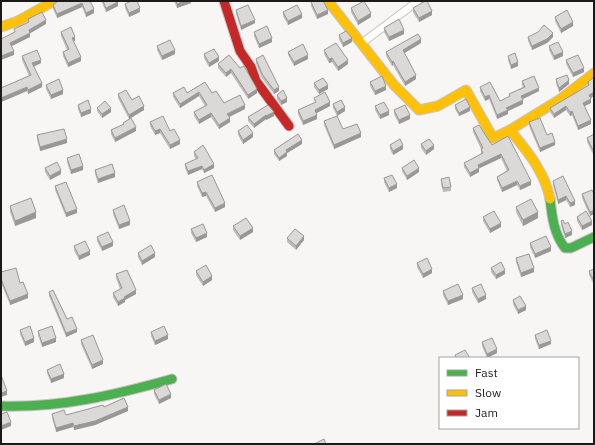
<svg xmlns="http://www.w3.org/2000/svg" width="595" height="445" viewBox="0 0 595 445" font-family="'IBM Plex Sans',sans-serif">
	<rect width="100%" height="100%" fill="#f8f6f4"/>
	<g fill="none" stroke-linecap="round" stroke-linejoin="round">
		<!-- street casing -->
		<g stroke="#c7c5c4" stroke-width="9">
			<path id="street" d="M 362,43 L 418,1"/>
		</g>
		<!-- fast casing -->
		<g stroke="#c7c5c4" stroke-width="11">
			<path id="fast" d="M 550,199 C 552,217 554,234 565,248 L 571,248 L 594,237
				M 1,406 C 60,408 115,395 172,379"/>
		</g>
		<!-- slow casing -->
		<g stroke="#c7c5c4" stroke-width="11">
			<path id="slow" d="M 328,1 L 394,85 L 419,110 L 438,106 L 466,90 L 493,138 L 510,130
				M 1,27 L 18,21 L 54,1
				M 550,199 C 545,172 527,151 510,130 L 559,100 L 594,73"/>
		</g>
		<!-- jam casing -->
		<g stroke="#c7c5c4" stroke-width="11">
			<path id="jam" d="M 224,1 L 240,51 L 251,67 L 256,81 L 289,126"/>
		</g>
		<!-- street -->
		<use href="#street" stroke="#fefefd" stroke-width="7"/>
		<!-- fast -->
		<use href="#fast" stroke="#4caf50" stroke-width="9"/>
		<!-- slow -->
		<use href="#slow" stroke="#ffc107" stroke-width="9"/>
		<!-- jam -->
		<use href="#jam" stroke="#c62828" stroke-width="9"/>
	</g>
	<!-- wall -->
	<path fill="#bcbbb9" d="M 90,1 L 94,13 L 86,17 L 82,7 L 57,18 L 53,9 L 53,5 Z
		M 102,1 L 118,1 L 118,6 L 106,12 L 102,3 Z
		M 174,1 L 191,1 L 191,3 L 177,8 Z
		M 311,2 L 328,14 L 317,19 L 311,6 Z
		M 125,4 L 140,12 L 129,17 L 125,8 Z
		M 351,8 L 371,17 L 358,25 L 351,12 Z
		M 413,8 L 432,15 L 419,22 L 413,12 Z
		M 236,10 L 255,23 L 241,30 L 236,14 Z
		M 283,12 L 302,18 L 288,25 L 283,16 Z
		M 555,17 L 573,26 L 561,33 L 555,21 Z
		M 384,28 L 404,34 L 389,41 L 384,32 Z
		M 61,32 L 75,41 L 73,41 L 81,61 L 68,67 L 63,56 L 63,52 L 67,50 L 61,36 Z
		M 254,32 L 272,42 L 259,48 L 254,36 Z
		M 339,35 L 352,42 L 343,47 L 339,39 Z
		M 528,37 L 553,37 L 547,43 L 532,50 L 528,41 Z
		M 421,43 L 404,53 L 416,79 L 405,86 L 393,65 L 392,66 L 386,56 L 386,52 Z
		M 157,46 L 175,54 L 162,60 L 157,50 Z
		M 549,46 L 563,56 L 554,60 L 549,50 Z
		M 324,50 L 348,64 L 338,71 L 332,62 L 329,63 L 324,54 Z
		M 288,52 L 308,59 L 294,66 L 288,55 Z
		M 204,54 L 219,61 L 209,67 L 204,58 Z
		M 22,56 L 41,63 L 34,67 L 42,87 L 28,94 L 27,91 L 1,102 L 1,88 L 29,76 L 22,60 Z
		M 508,56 L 518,66 L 511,69 L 508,60 Z
		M 256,59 L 279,91 L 274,94 L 262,78 L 256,63 Z
		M 566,60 L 584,72 L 573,77 L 566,64 Z
		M 218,64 L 240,68 L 257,93 L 248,99 L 231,73 L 226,77 L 218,68 Z
		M 594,77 L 594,96 L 591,98 L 591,103 L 584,106 L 591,124 L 578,130 L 572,115 L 570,116 L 566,110 L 554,118 L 550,112 L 550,108 L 588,86 L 588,82 Z
		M 556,79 L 569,84 L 559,92 L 556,83 Z
		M 522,81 L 539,91 L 522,99 L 523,104 L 508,111 L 508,114 L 497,119 L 489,99 L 485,101 L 480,91 L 480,87 L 500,101 L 509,97 L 509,94 L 523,87 L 522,85 Z
		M 205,82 L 212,93 L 224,103 L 245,109 L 229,117 L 230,122 L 219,129 L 211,117 L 199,124 L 194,116 L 194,112 L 205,106 L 199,96 L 180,108 L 173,97 L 173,93 L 187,93 Z
		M 370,82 L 386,90 L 375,95 L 370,86 Z
		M 314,83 L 328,89 L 319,94 L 314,87 Z
		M 46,85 L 63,94 L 51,99 L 46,89 Z
		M 118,94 L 132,100 L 144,110 L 129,119 L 118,98 Z
		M 277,95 L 287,102 L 281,105 L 277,99 Z
		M 314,98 L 330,106 L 316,113 L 317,119 L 303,125 L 298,114 L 298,110 L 315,103 Z
		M 333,104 L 345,111 L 337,116 L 333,108 Z
		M 78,105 L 91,113 L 81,117 L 78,109 Z
		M 268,105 L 274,116 L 266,120 L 266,119 L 254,128 L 248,121 L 248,117 Z
		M 455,105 L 470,111 L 459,116 L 455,109 Z
		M 375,106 L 389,115 L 380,119 L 375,110 Z
		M 97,108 L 111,112 L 102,118 L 97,111 Z
		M 394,110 L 410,119 L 399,124 L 394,114 Z
		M 324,121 L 343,129 L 361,137 L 334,149 L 324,125 Z
		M 150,122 L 170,131 L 180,144 L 170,149 L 160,133 L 155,135 L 150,126 Z
		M 529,122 L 547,135 L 555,145 L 540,152 L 529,126 Z
		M 123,123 L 136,131 L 115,142 L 111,134 L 111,130 L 123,125 Z
		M 473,128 L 492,145 L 531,185 L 520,190 L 517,185 L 502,192 L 497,180 L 497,177 L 507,171 L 501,158 L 479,168 L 479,172 L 470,177 L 464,167 L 464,163 L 481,154 L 481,149 L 473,132 Z
		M 238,131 L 253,137 L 243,144 L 238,135 Z
		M 594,134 L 594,153 L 593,154 L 587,142 L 587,138 Z
		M 37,135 L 67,143 L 40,151 L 37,139 Z
		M 302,144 L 287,153 L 287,156 L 279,161 L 274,154 L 274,150 Z
		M 421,144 L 434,149 L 426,155 L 421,148 Z
		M 390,145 L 403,149 L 393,155 L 390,149 Z
		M 194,152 L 214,168 L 204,173 L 202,169 L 188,175 L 185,168 L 185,164 L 196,159 L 194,156 Z
		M 67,158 L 83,170 L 71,174 L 67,162 Z
		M 45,168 L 61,174 L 50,180 L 45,172 Z
		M 402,168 L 419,172 L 407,180 L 402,171 Z
		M 95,170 L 115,177 L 98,183 L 95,174 Z
		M 384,178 L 397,188 L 389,192 L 384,182 Z
		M 441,179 L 451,187 L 451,191 L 443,192 L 441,183 Z
		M 553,181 L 575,205 L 570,207 L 566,200 L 558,204 L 553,185 Z
		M 197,182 L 225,207 L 215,212 L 206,196 L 202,197 L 197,186 Z
		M 55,186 L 77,213 L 66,217 L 55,190 Z
		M 582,194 L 594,194 L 594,214 L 590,216 L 582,198 Z
		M 10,206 L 36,218 L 15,226 L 10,212 Z
		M 516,207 L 538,218 L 523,226 L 516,212 Z
		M 113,210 L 130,225 L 119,229 L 113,214 Z
		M 483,217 L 501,227 L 490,233 L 483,221 Z
		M 577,217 L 592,225 L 582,230 L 577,221 Z
		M 561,221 L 565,224 L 572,235 L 565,238 L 561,225 Z
		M 233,226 L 253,232 L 240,240 L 233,230 Z
		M 191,229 L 207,237 L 196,242 L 191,233 Z
		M 97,237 L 113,246 L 102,251 L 97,241 Z
		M 287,238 L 304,240 L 296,250 L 287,242 Z
		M 530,243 L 551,251 L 535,258 L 530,247 Z
		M 74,246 L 90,255 L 79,260 L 74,250 Z
		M 138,253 L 155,257 L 142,265 L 138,257 Z
		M 516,258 L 534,272 L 521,277 L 516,262 Z
		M 417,263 L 432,273 L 423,278 L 417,267 Z
		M 491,268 L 505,274 L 496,279 L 491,272 Z
		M 594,269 L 594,285 L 589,275 L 589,271 Z
		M 196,271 L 212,280 L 203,286 L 196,275 Z
		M 1,272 L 20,283 L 28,298 L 10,305 L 1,283 Z
		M 116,274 L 136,294 L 125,300 L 125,302 L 118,306 L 113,297 L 113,293 L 120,289 L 116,278 Z
		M 472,288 L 486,299 L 478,303 L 472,292 Z
		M 443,291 L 463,299 L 448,305 L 443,295 Z
		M 49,292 L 67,319 L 77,332 L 66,337 L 49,296 Z
		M 513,300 L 526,310 L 518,314 L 513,304 Z
		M 20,330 L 34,342 L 25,346 L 20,334 Z
		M 38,331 L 56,342 L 42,347 L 38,335 Z
		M 151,332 L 168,339 L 155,345 L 151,336 Z
		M 535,335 L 551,344 L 539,349 L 535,339 Z
		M 81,340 L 103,364 L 92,369 L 81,344 Z
		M 482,342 L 497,353 L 487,358 L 482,346 Z
		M 47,370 L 64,378 L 51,383 L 47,373 Z
		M 154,390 L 171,398 L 159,404 L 154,394 Z
		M 104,407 L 128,411 L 95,425 L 74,430 L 73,427 L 56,432 L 52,418 L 52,414 L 66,415 Z"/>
	<!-- shaded-wall -->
	<path fill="#999896" d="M 185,1 L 191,1 L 191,3 L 177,8 L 177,4 Z
		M 118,2 L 118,6 L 106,12 L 106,8 Z
		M 82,3 L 82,7 L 57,18 L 57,14 Z
		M 140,8 L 140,12 L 129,17 L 129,13 Z
		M 94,9 L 94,13 L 86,17 L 86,13 Z
		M 328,10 L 328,14 L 317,19 L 317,15 Z
		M 432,11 L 432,15 L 419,22 L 419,18 Z
		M 371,13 L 371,17 L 358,25 L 358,21 Z
		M 302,14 L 302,18 L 288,25 L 288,21 Z
		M 46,20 L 46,24 L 29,34 L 29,30 Z
		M 255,20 L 255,23 L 241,30 L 241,26 Z
		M 573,22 L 573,26 L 561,33 L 561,29 Z
		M 404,30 L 404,34 L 389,41 L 389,37 Z
		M 30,33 L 30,37 L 10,47 L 10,43 Z
		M 553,33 L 553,37 L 547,43 L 532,50 L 532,46 Z
		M 75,37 L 75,41 L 72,42 L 72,38 Z
		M 272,38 L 272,42 L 259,48 L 259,44 Z
		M 352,38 L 352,42 L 343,47 L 343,43 Z
		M 421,39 L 421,43 L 403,54 L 403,50 Z
		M 175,50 L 175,54 L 162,60 L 162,56 Z
		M 14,51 L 14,55 L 1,60 L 1,56 Z
		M 563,52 L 563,56 L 554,60 L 554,56 Z
		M 308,55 L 308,59 L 294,66 L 294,62 Z
		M 81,57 L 81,61 L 68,67 L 68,63 Z
		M 219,57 L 219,61 L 209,67 L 209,63 Z
		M 332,58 L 332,62 L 329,63 L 329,59 Z
		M 41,60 L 41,63 L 32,67 L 32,63 Z
		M 348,60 L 348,64 L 338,71 L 338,67 Z
		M 393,61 L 393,65 L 392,66 L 392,62 Z
		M 518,62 L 518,66 L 511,69 L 511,65 Z
		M 584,68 L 584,72 L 573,77 L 573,73 Z
		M 231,69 L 231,73 L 226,77 L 226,73 Z
		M 416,75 L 416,79 L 405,86 L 405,82 Z
		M 569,80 L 569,84 L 559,92 L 559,88 Z
		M 42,83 L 42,87 L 28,94 L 28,90 Z
		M 328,85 L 328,89 L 319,94 L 319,90 Z
		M 386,86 L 386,90 L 375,95 L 375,91 Z
		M 27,87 L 27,91 L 1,102 L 1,98 Z
		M 279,87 L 279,91 L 274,94 L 274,90 Z
		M 539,88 L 539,91 L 521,100 L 521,96 Z
		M 257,89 L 257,93 L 248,99 L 248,95 Z
		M 63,90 L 63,94 L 51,99 L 51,95 Z
		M 199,92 L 199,96 L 180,108 L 180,104 Z
		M 594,92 L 594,96 L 589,99 L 589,95 Z
		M 489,95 L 489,99 L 485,101 L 485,97 Z
		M 287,98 L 287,102 L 281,105 L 281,101 Z
		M 591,99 L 591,103 L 583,107 L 583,103 Z
		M 523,100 L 523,104 L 508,111 L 508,114 L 497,119 L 497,115 L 506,108 Z
		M 330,102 L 330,106 L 315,114 L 315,110 Z
		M 245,105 L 245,109 L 227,118 L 227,114 Z
		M 144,106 L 144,110 L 129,119 L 129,115 Z
		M 566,106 L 566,110 L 554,118 L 554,114 Z
		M 345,107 L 345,111 L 337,116 L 337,112 Z
		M 470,107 L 470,111 L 459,116 L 459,113 Z
		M 111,108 L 111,112 L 102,118 L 102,114 Z
		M 91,109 L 91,113 L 81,117 L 81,113 Z
		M 389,111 L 389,115 L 380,119 L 380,115 Z
		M 572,111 L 572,115 L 570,116 L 570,112 Z
		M 274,112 L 274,116 L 266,120 L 266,116 Z
		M 211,113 L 211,117 L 199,124 L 199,120 Z
		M 266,115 L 266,119 L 254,128 L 254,124 Z
		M 317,115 L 317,119 L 303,125 L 303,121 Z
		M 410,115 L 410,119 L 399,124 L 399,120 Z
		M 230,118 L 230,122 L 219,129 L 219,125 Z
		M 591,120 L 591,124 L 578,130 L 578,126 Z
		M 136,127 L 136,131 L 115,142 L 115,138 Z
		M 160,129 L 160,133 L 155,135 L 155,131 Z
		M 253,133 L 253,137 L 243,144 L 243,140 Z
		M 361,133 L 361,137 L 334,149 L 334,145 Z
		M 67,139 L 67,143 L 40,151 L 40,147 Z
		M 180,140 L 180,144 L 170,149 L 170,145 Z
		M 302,140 L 302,144 L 287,153 L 287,156 L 279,161 L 279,158 L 286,150 Z
		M 555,142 L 555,145 L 540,152 L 540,148 Z
		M 403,145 L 403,149 L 393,155 L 393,151 Z
		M 434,145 L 434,149 L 426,155 L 426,151 Z
		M 501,154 L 501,158 L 478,169 L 478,165 Z
		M 214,164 L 214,168 L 204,173 L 204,170 Z
		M 83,166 L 83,170 L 71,174 L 71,170 Z
		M 202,166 L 202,169 L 188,175 L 188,171 Z
		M 419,168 L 419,172 L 407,180 L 407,176 Z
		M 479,168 L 479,172 L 470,177 L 470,173 Z
		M 61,170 L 61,174 L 50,180 L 50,176 Z
		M 115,173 L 115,177 L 98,183 L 98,179 Z
		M 517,181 L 517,185 L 502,192 L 502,188 Z
		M 531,181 L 531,185 L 520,190 L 520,186 Z
		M 397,184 L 397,188 L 389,192 L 389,188 Z
		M 206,192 L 206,196 L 202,197 L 202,193 Z
		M 566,196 L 566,200 L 558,204 L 558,200 Z
		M 575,201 L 575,205 L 570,207 L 570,203 Z
		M 225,203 L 225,207 L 215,212 L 215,208 Z
		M 77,209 L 77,213 L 66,217 L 66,213 Z
		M 594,210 L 594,214 L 590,216 L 590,212 Z
		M 36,212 L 36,218 L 15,226 L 15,221 Z
		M 538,212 L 538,218 L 523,226 L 523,220 Z
		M 130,221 L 130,225 L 119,229 L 119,225 Z
		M 592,221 L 592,225 L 582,230 L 582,226 Z
		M 501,223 L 501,227 L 490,233 L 490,229 Z
		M 253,228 L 253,232 L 240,240 L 240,236 Z
		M 572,231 L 572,235 L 565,238 L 565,234 Z
		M 207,233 L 207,237 L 196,242 L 196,238 Z
		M 304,236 L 304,240 L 296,250 L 296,246 Z
		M 113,242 L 113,246 L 102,251 L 102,247 Z
		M 551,247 L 551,251 L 535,258 L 535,254 Z
		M 90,251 L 90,255 L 79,260 L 79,256 Z
		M 155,253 L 155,257 L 142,265 L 142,261 Z
		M 534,268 L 534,272 L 521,277 L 521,273 Z
		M 432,269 L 432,273 L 423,278 L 423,274 Z
		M 505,270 L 505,274 L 496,279 L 496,275 Z
		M 212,276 L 212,280 L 203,286 L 203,282 Z
		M 136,290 L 136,294 L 125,300 L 125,302 L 118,306 L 118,302 L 124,297 Z
		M 28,294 L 28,298 L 10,305 L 10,301 Z
		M 463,295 L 463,299 L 448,305 L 448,301 Z
		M 486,295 L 486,299 L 478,303 L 478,299 Z
		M 526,306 L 526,310 L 518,314 L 518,310 Z
		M 77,329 L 77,332 L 66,337 L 66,333 Z
		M 168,335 L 168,339 L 155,345 L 155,341 Z
		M 34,338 L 34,342 L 25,346 L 25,342 Z
		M 56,338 L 56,342 L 42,347 L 42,343 Z
		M 551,341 L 551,344 L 539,349 L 539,345 Z
		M 497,349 L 497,353 L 487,358 L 487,354 Z
		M 103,360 L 103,364 L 92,369 L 92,365 Z
		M 64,374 L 64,378 L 51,383 L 51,379 Z
		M 7,391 L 7,395 L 1,397 L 1,393 Z
		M 171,394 L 171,398 L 159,404 L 159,400 Z
		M 128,407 L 128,411 L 95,425 L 74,430 L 74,426 Z
		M 11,422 L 11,426 L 1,430 L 1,426 Z
		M 73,423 L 73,427 L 56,432 L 56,428 Z"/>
	<!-- building -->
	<path fill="#dbd9d7" stroke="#999896" d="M 58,1 L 90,1 L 94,9 L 86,13 L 82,3 L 57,14 L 53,5 Z
		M 103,1 L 118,1 L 118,2 L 106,8 Z
		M 131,1 L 137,1 L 140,8 L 129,13 L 125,4 Z
		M 176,1 L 185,1 L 177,4 Z
		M 312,1 L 323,1 L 328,10 L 317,15 L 311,2 Z
		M 364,1 L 371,13 L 358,21 L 351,8 Z
		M 425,1 L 427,1 L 432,11 L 419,18 L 413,8 Z
		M 248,5 L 255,20 L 241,26 L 236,10 Z
		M 297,5 L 302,14 L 288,21 L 283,12 Z
		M 567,10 L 573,22 L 561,29 L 555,17 Z
		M 42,12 L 46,20 L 29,30 L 30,33 L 10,43 L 14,51 L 1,56 L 1,39 L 15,32 L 14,29 L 29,22 L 28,19 Z
		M 399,19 L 404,30 L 389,37 L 384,28 Z
		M 544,25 L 553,33 L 547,39 L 532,46 L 528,37 L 538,32 Z
		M 267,26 L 272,38 L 259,44 L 254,32 Z
		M 71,27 L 75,37 L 72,38 L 81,57 L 68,63 L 63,52 L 69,49 L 61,32 Z
		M 346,31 L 352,38 L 343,43 L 339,35 Z
		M 418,34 L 421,39 L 403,50 L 416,75 L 405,82 L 393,61 L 392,62 L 386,52 Z
		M 170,40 L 175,50 L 162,56 L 157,46 Z
		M 558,42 L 563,52 L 554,56 L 549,46 Z
		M 336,43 L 348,60 L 338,67 L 332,58 L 329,59 L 324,50 Z
		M 303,44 L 308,55 L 294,62 L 288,52 Z
		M 214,49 L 219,57 L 209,63 L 204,54 Z
		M 37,50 L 41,60 L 32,63 L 42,83 L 28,90 L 27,87 L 1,98 L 1,88 L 31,75 L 22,56 Z
		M 515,53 L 518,62 L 511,65 L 508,56 Z
		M 229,55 L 240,68 L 244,66 L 257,89 L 248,95 L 231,69 L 226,73 L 218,64 Z
		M 263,55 L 279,87 L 274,90 L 262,74 L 256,59 Z
		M 578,55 L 584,68 L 573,73 L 566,60 Z
		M 567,75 L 569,80 L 559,88 L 556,79 Z
		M 382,76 L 386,86 L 375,91 L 370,82 Z
		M 534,76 L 539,88 L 521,96 L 523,100 L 506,108 L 508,110 L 497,115 L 489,95 L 485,97 L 480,87 L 490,82 L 500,101 L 510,96 L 509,94 L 525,87 L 522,81 Z
		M 594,77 L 594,92 L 589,95 L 591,99 L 583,103 L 591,120 L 578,126 L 572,111 L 570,112 L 566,106 L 554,114 L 550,108 L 589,85 L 588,82 Z
		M 323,78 L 328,85 L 319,90 L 314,83 Z
		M 59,79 L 63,90 L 51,95 L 46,85 Z
		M 205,82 L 212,93 L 216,91 L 224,103 L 240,95 L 245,105 L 227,114 L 230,118 L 219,125 L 211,113 L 199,120 L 194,112 L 207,105 L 199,92 L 180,104 L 173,93 L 184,87 L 187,93 Z
		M 126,90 L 132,100 L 139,96 L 144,106 L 129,115 L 118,94 Z
		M 283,90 L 287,98 L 281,101 L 277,95 Z
		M 325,92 L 330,102 L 315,110 L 317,115 L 303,121 L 298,110 L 316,102 L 314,98 Z
		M 466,99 L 470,107 L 459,113 L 455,105 Z
		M 88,100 L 91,109 L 81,113 L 78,105 Z
		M 341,100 L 345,107 L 337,112 L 333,104 Z
		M 105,101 L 111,108 L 102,114 L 97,108 Z
		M 384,102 L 389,111 L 380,115 L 375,106 Z
		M 268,105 L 274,112 L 266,116 L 266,115 L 254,124 L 248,117 Z
		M 405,105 L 410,115 L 399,120 L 394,110 Z
		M 163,116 L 170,131 L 174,129 L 180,140 L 170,145 L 160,129 L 155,131 L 150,122 Z
		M 337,116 L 343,129 L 357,124 L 361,133 L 334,145 L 324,121 Z
		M 131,118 L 136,127 L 115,138 L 111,130 L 124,124 L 123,123 Z
		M 540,118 L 547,135 L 552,133 L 555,142 L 540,148 L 529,122 Z
		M 247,125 L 253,133 L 243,140 L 238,131 Z
		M 479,125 L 492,145 L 508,136 L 531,181 L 520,186 L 517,181 L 502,188 L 497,177 L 509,170 L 501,154 L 478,165 L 479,168 L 470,173 L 464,163 L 483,153 L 481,149 L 483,148 L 473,128 Z
		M 64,129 L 67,139 L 40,147 L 37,135 Z
		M 298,134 L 302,140 L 286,150 L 287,152 L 279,158 L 274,150 Z
		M 594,134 L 594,149 L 593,150 L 587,138 Z
		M 400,139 L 403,145 L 393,151 L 390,145 Z
		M 429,139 L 434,145 L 426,151 L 421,144 Z
		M 203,145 L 214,164 L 204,170 L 202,166 L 188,171 L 185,164 L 198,158 L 194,152 Z
		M 79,154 L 83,166 L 71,170 L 67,158 Z
		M 414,160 L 419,168 L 407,176 L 402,168 Z
		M 57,162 L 61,170 L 50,176 L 45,168 Z
		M 112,164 L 115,173 L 98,179 L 95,170 Z
		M 212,175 L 225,203 L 215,208 L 206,192 L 202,193 L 197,182 Z
		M 392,175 L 397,184 L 389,188 L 384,178 Z
		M 563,176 L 575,201 L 570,203 L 566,196 L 558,200 L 553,181 Z
		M 449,177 L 451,187 L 443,188 L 441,179 Z
		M 66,182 L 77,209 L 66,213 L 55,186 Z
		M 592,190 L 594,194 L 594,210 L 590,212 L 582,194 Z
		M 31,198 L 36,212 L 15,221 L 10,206 Z
		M 531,199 L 538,212 L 523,220 L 516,207 Z
		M 124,205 L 130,221 L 119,225 L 113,210 Z
		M 494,211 L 501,223 L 490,229 L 483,217 Z
		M 586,211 L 592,221 L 582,226 L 577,217 Z
		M 246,218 L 253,228 L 240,236 L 233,226 Z
		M 563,220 L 565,224 L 568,222 L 572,231 L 565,234 L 561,221 Z
		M 203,224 L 207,233 L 196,238 L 191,229 Z
		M 295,229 L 304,236 L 296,246 L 287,238 Z
		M 108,232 L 113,242 L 102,247 L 97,237 Z
		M 546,236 L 551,247 L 535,254 L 530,243 Z
		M 85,241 L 90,251 L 79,256 L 74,246 Z
		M 151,245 L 155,253 L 142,261 L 138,253 Z
		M 529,254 L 534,268 L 521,273 L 516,258 Z
		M 427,258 L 432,269 L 423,274 L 417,263 Z
		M 501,262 L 505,270 L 496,275 L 491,268 Z
		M 206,265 L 212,276 L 203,282 L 196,271 Z
		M 16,268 L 20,283 L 23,282 L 28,294 L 10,301 L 1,279 L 1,272 Z
		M 594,269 L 594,281 L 589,271 Z
		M 127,270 L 136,290 L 124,297 L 125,298 L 118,302 L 113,293 L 122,288 L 116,274 Z
		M 458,284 L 463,295 L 448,301 L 443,291 Z
		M 481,284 L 486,295 L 478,299 L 472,288 Z
		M 53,290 L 67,319 L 72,317 L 77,329 L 66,333 L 49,292 Z
		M 520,296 L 526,306 L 518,310 L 513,300 Z
		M 30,326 L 34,338 L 25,342 L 20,330 Z
		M 52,326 L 56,338 L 42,343 L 38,331 Z
		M 164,326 L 168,335 L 155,341 L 151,332 Z
		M 547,330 L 551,341 L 539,345 L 535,335 Z
		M 93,335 L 103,360 L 92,365 L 81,340 Z
		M 492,338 L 497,349 L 487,354 L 482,342 Z
		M 465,350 L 470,358 L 456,358 L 455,355 Z
		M 60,364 L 64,374 L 51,379 L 47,370 Z
		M 1,375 L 7,391 L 1,393 Z
		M 166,384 L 171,394 L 159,400 L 154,390 Z
		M 124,398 L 128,407 L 95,421 L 74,426 L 73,423 L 56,428 L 52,414 L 64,410 L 66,415 L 103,405 L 104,407 Z
		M 7,412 L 11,422 L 1,426 L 1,414 Z
		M 324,439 L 326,444 L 314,444 Z"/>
	<!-- border -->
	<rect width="595" height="445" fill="none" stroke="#1c1a19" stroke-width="4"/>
	<!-- legend -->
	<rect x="439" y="357" width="140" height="72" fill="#ffffff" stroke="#a4a3a3"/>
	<rect x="447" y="370" width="20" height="6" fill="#4caf50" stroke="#a4a3a3"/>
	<text x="475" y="377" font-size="12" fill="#1c1a19">Fast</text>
	<rect x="447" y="390" width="20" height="6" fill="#ffc107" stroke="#a4a3a3"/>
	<text x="475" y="397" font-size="12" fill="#1c1a19">Slow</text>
	<rect x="447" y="410" width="20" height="6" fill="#c62828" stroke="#a4a3a3"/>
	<text x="475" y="417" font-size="12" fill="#1c1a19">Jam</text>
</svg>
